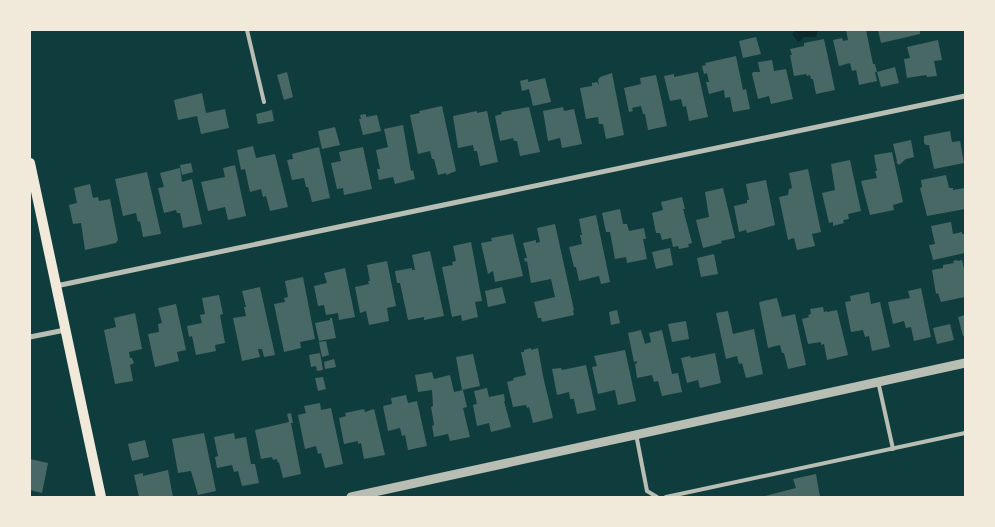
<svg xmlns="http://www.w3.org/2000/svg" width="995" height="527" viewBox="0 0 995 527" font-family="'IBM Plex Sans',sans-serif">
	<rect width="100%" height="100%" fill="#0f3d3e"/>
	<!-- water -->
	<path fill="#0a2a2b" d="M 796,30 L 818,30 L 816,37 L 804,37 L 798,42 L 792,34 Z"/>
	<!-- building -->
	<path fill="#486865" d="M 846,30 L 866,30 L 873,64 L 875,64 L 877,72 L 895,67 L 899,83 L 881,87 L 877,72 L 875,72 L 877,81 L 859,85 L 856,70 L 852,71 L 850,63 L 839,66 L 833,40 L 842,38 L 843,41 L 848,40 Z
		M 878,30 L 920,30 L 920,34 L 881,43 Z
		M 756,37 L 761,54 L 743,58 L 739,41 Z
		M 824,39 L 835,90 L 816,94 L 813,79 L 811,79 L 810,75 L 807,76 L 806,74 L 794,76 L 790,55 L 792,55 L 790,49 L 804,46 L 804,43 Z
		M 938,40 L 942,60 L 934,61 L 937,76 L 927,77 L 926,75 L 907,78 L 904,59 L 910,58 L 907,47 Z
		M 736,56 L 743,90 L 746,89 L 750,109 L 733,112 L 730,97 L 725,98 L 724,90 L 709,94 L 706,82 L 709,82 L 707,73 L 704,74 L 702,66 L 706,65 L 705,63 Z
		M 772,60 L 774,71 L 786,69 L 793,99 L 771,104 L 769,96 L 758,99 L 752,74 L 753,72 L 760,72 L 758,62 Z
		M 287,72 L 293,97 L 284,100 L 277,75 Z
		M 698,72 L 708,117 L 689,121 L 686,106 L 683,107 L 681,99 L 670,101 L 664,76 L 674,74 L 674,77 Z
		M 612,73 L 624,135 L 606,139 L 603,124 L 599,124 L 598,117 L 586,119 L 580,88 L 592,86 L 592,83 L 597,82 L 599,85 L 598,80 L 600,77 Z
		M 656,75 L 667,126 L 648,130 L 645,114 L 643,114 L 641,106 L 632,108 L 633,111 L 629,112 L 624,88 L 641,84 L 640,78 Z
		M 545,78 L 551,102 L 533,106 L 529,89 L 522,91 L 520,81 L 528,79 L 528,82 Z
		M 202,93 L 206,113 L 225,109 L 229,128 L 201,134 L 197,116 L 178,120 L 174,100 Z
		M 442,106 L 456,171 L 446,175 L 446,173 L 438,175 L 434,159 L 432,159 L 430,151 L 418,154 L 410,115 L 420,113 L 419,111 Z
		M 529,107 L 540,152 L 520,156 L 517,141 L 514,141 L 513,138 L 500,141 L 495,116 L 502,114 L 501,112 Z
		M 563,107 L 564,111 L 574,109 L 582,144 L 562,148 L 560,138 L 548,141 L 543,111 Z
		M 272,110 L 274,121 L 258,124 L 256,114 Z
		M 477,111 L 477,113 L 487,111 L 498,162 L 480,166 L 477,151 L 474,151 L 473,145 L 458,148 L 453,116 Z
		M 366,114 L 366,117 L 377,115 L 381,131 L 363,135 L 359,119 L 361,119 L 360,115 Z
		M 403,125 L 411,171 L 413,170 L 415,179 L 395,184 L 393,177 L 379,180 L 377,169 L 380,169 L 376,150 L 388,147 L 384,129 Z
		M 335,127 L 340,145 L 322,149 L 318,131 Z
		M 950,131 L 952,142 L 960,141 L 964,163 L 934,169 L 929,145 L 926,145 L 924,143 L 924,136 Z
		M 911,140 L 914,157 L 906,159 L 899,165 L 896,162 L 898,161 L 897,161 L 893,144 Z
		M 253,146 L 256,158 L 275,154 L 288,207 L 270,211 L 266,196 L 263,197 L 261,189 L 250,192 L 245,169 L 241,170 L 237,150 Z
		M 319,147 L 330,198 L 312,202 L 308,187 L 306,187 L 304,178 L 292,180 L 287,160 L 293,159 L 292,154 Z
		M 363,147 L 372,189 L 344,195 L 343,188 L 337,189 L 331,163 L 341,161 L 339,152 Z
		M 892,152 L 903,202 L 893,205 L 894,210 L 870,215 L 861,181 L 877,178 L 875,171 L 877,171 L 874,155 Z
		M 850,160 L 861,211 L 848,214 L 849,219 L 843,220 L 844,223 L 833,226 L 833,222 L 829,223 L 822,193 L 835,190 L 831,164 Z
		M 191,163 L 193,172 L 182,175 L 180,165 Z
		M 235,165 L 246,216 L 228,220 L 225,207 L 208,211 L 201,182 L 225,177 L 223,168 Z
		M 180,168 L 182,182 L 192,179 L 202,224 L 183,228 L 180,213 L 177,213 L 176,210 L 164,213 L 158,188 L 164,187 L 160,173 Z
		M 808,169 L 821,232 L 812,234 L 815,246 L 797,250 L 794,238 L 788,240 L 779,197 L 788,195 L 789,189 L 792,188 L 789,173 Z
		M 147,172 L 161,234 L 143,237 L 140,221 L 138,222 L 136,213 L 123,216 L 115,179 Z
		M 946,175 L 949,188 L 953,188 L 953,190 L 965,188 L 965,209 L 927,216 L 920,188 L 922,187 L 921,180 Z
		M 766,180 L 775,225 L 747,233 L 746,230 L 739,232 L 734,206 L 747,203 L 747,200 L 749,200 L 746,184 Z
		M 90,184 L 93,198 L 98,197 L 99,201 L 110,199 L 118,240 L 116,243 L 85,250 L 81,223 L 73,224 L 69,205 L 77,203 L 74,188 Z
		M 723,188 L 735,238 L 721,241 L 722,243 L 703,248 L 696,220 L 709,217 L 705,192 Z
		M 682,197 L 685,209 L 683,209 L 692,243 L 688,244 L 689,247 L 679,249 L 678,246 L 673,247 L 671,238 L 662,240 L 660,233 L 656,233 L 652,213 L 663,210 L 661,202 Z
		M 620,209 L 623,224 L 627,224 L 629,231 L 644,228 L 646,239 L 643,239 L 647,259 L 627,263 L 626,257 L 615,259 L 610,232 L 606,232 L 602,213 Z
		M 596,215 L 610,282 L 601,284 L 599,276 L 579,281 L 576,267 L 574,267 L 569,247 L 582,244 L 580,235 L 582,235 L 579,219 Z
		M 951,222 L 953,234 L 962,232 L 962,234 L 965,234 L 965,253 L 933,260 L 929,245 L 935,244 L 931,226 Z
		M 555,224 L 574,310 L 573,310 L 574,315 L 542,322 L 541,318 L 538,318 L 534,302 L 555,297 L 551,279 L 531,283 L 527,261 L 525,262 L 524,258 L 527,258 L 523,243 L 536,240 L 536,243 L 540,242 L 537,228 Z
		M 513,234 L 523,276 L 495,282 L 493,271 L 488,274 L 481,243 L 492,241 L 491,238 Z
		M 471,242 L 482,301 L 475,302 L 478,317 L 462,321 L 461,315 L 452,317 L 442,267 L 453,265 L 452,262 L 456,261 L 453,246 Z
		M 670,248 L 673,265 L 656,269 L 652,252 Z
		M 430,251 L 444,316 L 424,320 L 424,317 L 408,320 L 400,283 L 397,283 L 395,271 L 412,268 L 412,270 L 415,270 L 412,255 Z
		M 714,254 L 718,274 L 701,277 L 697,258 Z
		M 957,260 L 958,261 L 962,260 L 965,273 L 965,297 L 941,302 L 938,293 L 936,294 L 932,270 L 943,268 L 943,265 L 954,263 L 953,261 Z
		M 387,261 L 396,306 L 387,308 L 389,321 L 369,325 L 366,311 L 360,313 L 355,287 L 369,284 L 368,281 L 370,281 L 367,265 Z
		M 345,268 L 355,317 L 339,320 L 338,313 L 326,315 L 324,305 L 318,306 L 314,286 L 327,283 L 324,273 Z
		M 303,277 L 315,339 L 300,342 L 301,348 L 284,352 L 274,304 L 285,302 L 284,298 L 288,297 L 285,281 Z
		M 260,287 L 275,355 L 264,357 L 262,349 L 258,349 L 260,357 L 242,361 L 233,318 L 246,316 L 244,307 L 246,307 L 242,291 Z
		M 502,287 L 506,303 L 488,307 L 485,291 Z
		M 921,288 L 931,337 L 914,341 L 911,327 L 906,328 L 904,321 L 893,324 L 888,302 L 910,298 L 908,291 Z
		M 869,292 L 871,304 L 880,302 L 890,347 L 872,351 L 869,336 L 865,337 L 863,330 L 851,332 L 845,302 L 851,301 L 850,296 Z
		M 219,295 L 223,314 L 220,315 L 225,343 L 215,345 L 216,351 L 196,355 L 192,336 L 189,337 L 187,326 L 202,323 L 200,315 L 205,314 L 202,298 Z
		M 777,298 L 782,317 L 795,314 L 806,365 L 788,369 L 784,353 L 782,353 L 780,345 L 768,348 L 759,302 Z
		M 176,304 L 186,350 L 177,352 L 179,361 L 155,367 L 148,334 L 159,332 L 158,324 L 162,323 L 158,308 Z
		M 823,307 L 824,312 L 827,311 L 827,312 L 837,310 L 848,355 L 827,360 L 824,344 L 821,345 L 821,342 L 808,344 L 802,319 L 809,317 L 808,315 L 811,314 L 810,309 Z
		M 617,310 L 620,323 L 611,325 L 609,312 Z
		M 728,311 L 733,334 L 754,329 L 763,374 L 746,378 L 742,363 L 739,364 L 737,356 L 726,359 L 716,313 Z
		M 135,313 L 142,349 L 129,352 L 130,358 L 132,358 L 134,363 L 130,365 L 133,381 L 115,384 L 104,330 L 116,327 L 114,318 Z
		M 965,315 L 965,336 L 963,336 L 958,317 Z
		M 330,318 L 332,318 L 336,338 L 319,341 L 315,323 L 330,320 Z
		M 686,321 L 689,339 L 672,342 L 668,324 Z
		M 950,324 L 954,340 L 937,344 L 933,328 Z
		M 641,330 L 645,344 L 651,342 L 649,333 L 662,330 L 672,374 L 678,373 L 682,392 L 662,396 L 658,381 L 654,382 L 652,375 L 637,378 L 635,364 L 637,363 L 637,361 L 634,362 L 628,333 Z
		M 326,341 L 329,355 L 322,357 L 319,342 Z
		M 531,348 L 531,350 L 538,348 L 543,376 L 553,418 L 533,423 L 529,407 L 527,408 L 526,405 L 513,407 L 507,382 L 514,380 L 513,378 L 526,375 L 521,352 L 524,352 L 524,350 Z
		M 625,350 L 636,401 L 618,405 L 615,390 L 598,394 L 592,367 L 597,366 L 594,356 Z
		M 320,353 L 323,370 L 317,371 L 316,366 L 311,367 L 309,355 Z
		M 715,353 L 721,383 L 700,388 L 698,380 L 687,383 L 681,358 L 690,356 L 691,358 Z
		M 473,354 L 480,386 L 462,390 L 456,357 Z
		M 334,359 L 336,367 L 325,369 L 324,362 Z
		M 586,365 L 596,410 L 577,414 L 574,399 L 570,399 L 569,392 L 557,395 L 552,369 L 561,368 L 562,370 Z
		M 432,372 L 434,379 L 450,375 L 454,392 L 463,390 L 467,407 L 463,408 L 470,437 L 450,441 L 448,434 L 434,437 L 432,426 L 434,425 L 431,407 L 433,406 L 432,390 L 418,392 L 415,375 Z
		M 323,377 L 326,389 L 318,391 L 315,378 Z
		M 487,388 L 489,397 L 504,394 L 505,401 L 504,401 L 511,427 L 491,432 L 489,423 L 477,426 L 473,405 L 477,404 L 474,391 Z
		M 406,395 L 408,403 L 417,401 L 427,446 L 408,450 L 405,435 L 402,436 L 400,428 L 388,431 L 383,406 L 392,404 L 391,398 Z
		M 320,403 L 321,410 L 331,408 L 343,464 L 325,468 L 321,453 L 318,454 L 316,446 L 305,449 L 298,415 L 306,413 L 304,406 Z
		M 364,409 L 365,412 L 374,409 L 385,455 L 364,459 L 361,443 L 358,444 L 358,441 L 344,444 L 339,418 L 346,416 L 345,413 Z
		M 291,413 L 293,423 L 291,423 L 301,474 L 283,478 L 279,462 L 278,463 L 277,459 L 273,460 L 272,457 L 261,459 L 255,430 L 289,422 L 287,414 Z
		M 204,433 L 216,491 L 198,495 L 191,471 L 178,473 L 172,439 Z
		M 234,433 L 235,439 L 246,437 L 251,464 L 255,464 L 259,483 L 242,486 L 238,471 L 234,472 L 232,465 L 217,468 L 215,457 L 218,456 L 214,437 Z
		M 145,440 L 149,457 L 132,461 L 128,444 Z
		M 30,459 L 48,463 L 42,493 L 30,490 Z
		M 168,470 L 173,497 L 139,497 L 134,475 L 143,473 L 143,476 Z
		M 816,474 L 820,497 L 761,497 L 796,488 L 793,479 Z"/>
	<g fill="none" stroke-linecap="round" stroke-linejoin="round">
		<!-- service -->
		<path stroke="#b8beb3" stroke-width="4" d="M 247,30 L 264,102
			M 878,381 L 893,449
			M 636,434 L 647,491 L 657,497
			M 666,497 L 965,433"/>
		<!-- minor -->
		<path stroke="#b8beb3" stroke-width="5" d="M 56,286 L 965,96
			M 30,337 L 65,330"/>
		<!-- tertiary -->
		<path stroke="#b8beb3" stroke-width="9" d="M 351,497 L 965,363"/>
		<!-- secondary -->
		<path stroke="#f1e9da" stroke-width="10" d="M 30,163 L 101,497"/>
	</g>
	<!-- border -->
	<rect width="995" height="527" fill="none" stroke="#f1e9da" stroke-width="62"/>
</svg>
